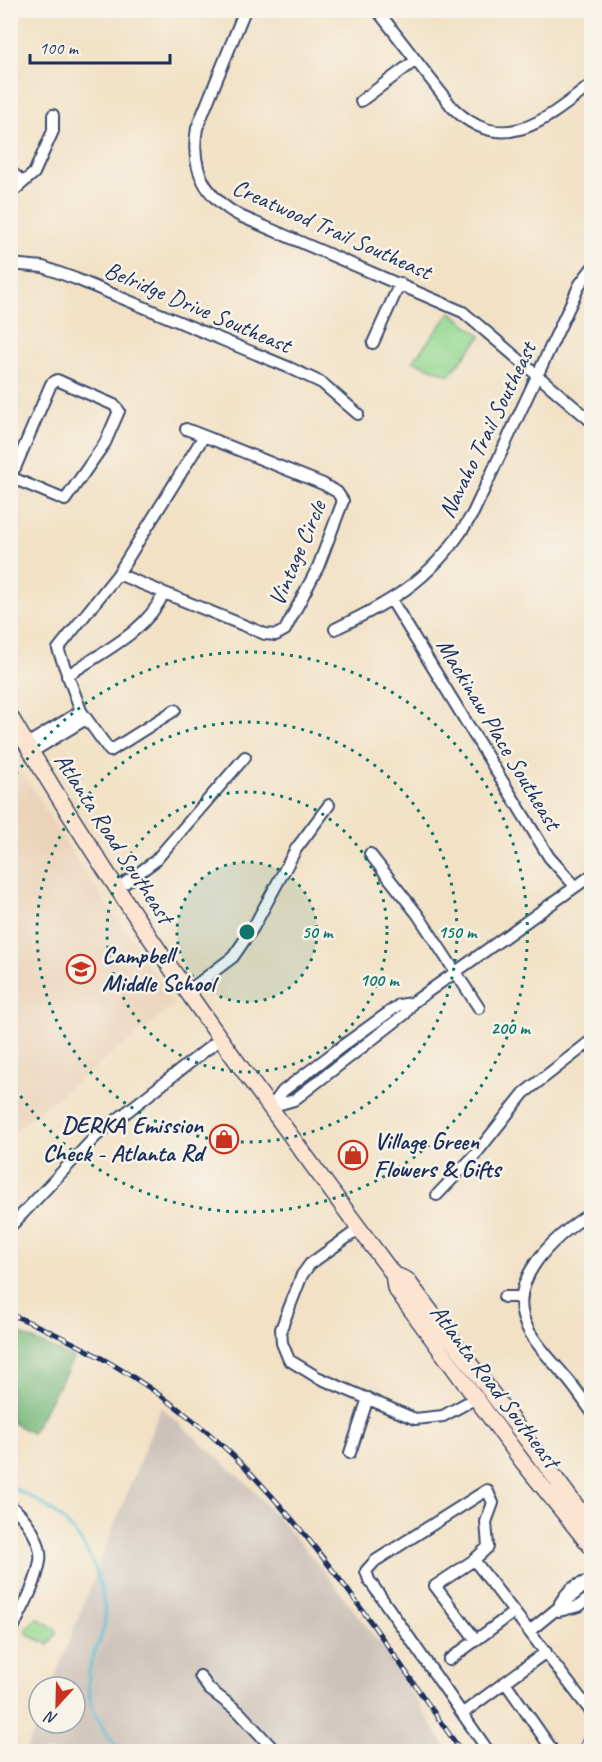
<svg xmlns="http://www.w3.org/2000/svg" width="602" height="1762" viewBox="0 0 602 1762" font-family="Caveat,sans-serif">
	<rect width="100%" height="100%" fill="#f7f3e8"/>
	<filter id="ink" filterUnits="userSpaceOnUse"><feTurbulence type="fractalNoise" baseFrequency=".0167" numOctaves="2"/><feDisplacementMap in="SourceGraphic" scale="12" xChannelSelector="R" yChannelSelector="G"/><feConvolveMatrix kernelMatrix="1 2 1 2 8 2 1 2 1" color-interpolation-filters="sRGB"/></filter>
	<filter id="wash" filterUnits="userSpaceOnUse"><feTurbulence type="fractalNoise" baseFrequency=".008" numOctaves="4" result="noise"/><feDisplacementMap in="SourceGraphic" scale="24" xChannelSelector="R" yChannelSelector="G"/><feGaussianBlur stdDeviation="1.35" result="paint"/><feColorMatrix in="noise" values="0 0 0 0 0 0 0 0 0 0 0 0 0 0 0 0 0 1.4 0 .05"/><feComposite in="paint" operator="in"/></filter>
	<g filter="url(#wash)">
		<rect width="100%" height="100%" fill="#f2e1c5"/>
		<!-- built -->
		<path fill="#ebd3ba" d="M 10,751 L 68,847 L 175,1005 L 11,1134 Z"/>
		<!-- industrial -->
		<path fill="#cdc2b9" d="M 161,1407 L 250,1487 L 314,1559 L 388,1654 L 448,1751 L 26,1752 L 39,1718 L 39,1723 L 75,1723 L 75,1687 L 51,1687 Z"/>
		<!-- green -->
		<path fill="#93d891" stroke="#578478" stroke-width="1.5" d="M 451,312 L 481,336 L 449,375 L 413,361 Z
			M 37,1618 L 56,1629 L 56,1634 L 49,1644 L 29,1636 L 26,1629 Z"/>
		<!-- forest -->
		<path fill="#76b87b" stroke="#48746c" stroke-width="1.5" d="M 11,1330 L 74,1358 L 32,1433 L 11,1422 Z"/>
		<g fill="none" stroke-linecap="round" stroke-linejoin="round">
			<!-- stream -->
			<path stroke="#57bfd4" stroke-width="3" d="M 10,1487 C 56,1506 88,1536 100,1585 C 103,1597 106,1608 105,1621 C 104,1634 97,1644 93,1656 C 80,1694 96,1723 121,1752"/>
		</g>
	</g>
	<g filter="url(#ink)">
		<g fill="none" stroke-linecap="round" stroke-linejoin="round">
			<!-- street casing -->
			<g stroke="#3b4a6d" stroke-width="14">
				<path id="street" d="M 245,10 L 197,128 C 190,167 204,197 240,216 L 463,312 L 592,422
					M 377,10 L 452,107 C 503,158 547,119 592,84
					M 361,101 L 416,60
					M 10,171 L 23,182
					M 10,194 L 34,173 L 53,131 L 53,115
					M 10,264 L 43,267 L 76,279 L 290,368 L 322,383 L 358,414
					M 373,343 L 400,283
					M 10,473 L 15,468 L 51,384 L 57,380 L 114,405 L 119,411 L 105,443 L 65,500 L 10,477
					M 118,574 L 265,634 L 276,635 L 285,630 L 318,567 L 343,501 L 337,492 L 323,484 L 204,436
					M 392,601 L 549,857 L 575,886
					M 335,629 C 399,598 436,576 473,513 L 580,284 L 592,268
					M 67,676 C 101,652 146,633 164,593
					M 175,710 L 110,751 L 81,711 L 58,649 L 118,574 L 204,436 L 186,429
					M 27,744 L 81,711
					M 32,752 L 86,719
					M 370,854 L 418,915 L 479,1008
					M 117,889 L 155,861 L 245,757
					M 188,991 L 233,957 L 253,928 L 296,849 L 329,805
					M 270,1107 L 294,1100 L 405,1014 L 412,1003 L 592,875
					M 271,1107 L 283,1091 L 345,1044 L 399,1005 L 412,1003
					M 437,1195 L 475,1155 L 524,1093 L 592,1040
					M 592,1212 C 555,1236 501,1282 529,1331 C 538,1347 552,1361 564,1375 C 574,1386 583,1400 592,1412
					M 10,1227 L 96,1136 L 220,1039
					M 359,1229 L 310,1264 L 302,1275 L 281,1329 L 282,1343 L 289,1360 L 317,1377 L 415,1419 L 443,1416 L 476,1398
					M 504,1297 L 522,1297
					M 350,1453 L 368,1398
					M 10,1506 C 25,1515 43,1543 40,1561 C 36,1586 21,1611 10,1634
					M 474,1560 L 592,1713
					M 560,1603 C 568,1590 573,1585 589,1581
					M 559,1611 L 579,1606 L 592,1596
					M 531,1630 L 592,1580
					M 476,1640 L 435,1586 L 474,1560 L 488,1547 L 486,1522 L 493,1503 L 487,1490 L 375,1561 L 366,1571 L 369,1580 L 489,1752
					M 449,1660 L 514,1612
					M 200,1676 L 209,1689 L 239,1712 L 276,1752
					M 505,1682 L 551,1748
					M 463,1713 L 546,1652
					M 584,1752 L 592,1733"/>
			</g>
			<!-- secondary casing -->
			<g stroke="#3b4a6d" stroke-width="18">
				<path id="secondary" d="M 10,716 C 123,911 258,1093 393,1274 L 395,1288 L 522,1461 L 592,1548
					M 393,1274 L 407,1280 L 592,1527"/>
			</g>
			<!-- street -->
			<use href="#street" stroke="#fff" stroke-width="10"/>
			<!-- secondary -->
			<use href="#secondary" stroke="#fde4d1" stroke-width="15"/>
			<!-- rail casing -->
			<g stroke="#1b2f5e" stroke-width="5">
				<path id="rail" d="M 10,1314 C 104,1352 191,1408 260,1483 C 336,1565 397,1661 462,1752"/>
			</g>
			<!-- rail -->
			<use href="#rail" stroke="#f7f3e8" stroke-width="3" stroke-dasharray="9" stroke-linecap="butt"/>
		</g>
	</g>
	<!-- distance rings -->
	<circle cx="247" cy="932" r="70" fill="#0f766e" fill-opacity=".12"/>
	<g fill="none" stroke="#0f766e" stroke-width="3" stroke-dasharray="3 6">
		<circle cx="247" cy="932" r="70"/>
		<circle cx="247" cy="932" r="140"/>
		<circle cx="247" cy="932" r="210"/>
		<path d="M11 782A280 280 0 1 1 11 1082"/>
	</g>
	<!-- icons -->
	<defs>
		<g id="school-ring" transform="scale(1.5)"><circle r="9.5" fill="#f7f3e8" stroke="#c8321e" stroke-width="1.5"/><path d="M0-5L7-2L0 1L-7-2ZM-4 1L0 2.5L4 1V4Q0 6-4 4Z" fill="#c8321e"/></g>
		<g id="shop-ring" transform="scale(1.5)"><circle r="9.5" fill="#f7f3e8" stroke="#c8321e" stroke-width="1.5"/><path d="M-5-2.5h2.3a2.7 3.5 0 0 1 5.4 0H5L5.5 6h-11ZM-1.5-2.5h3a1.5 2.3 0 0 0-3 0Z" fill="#c8321e"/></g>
	</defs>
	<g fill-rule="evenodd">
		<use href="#school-ring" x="81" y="969"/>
		<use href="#shop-ring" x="224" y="1139"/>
		<use href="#shop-ring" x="353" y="1155"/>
	</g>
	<g text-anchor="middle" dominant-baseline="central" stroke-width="5" stroke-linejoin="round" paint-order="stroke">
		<!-- street labels -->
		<g font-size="24" fill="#1b2f5e" stroke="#f7f3e8">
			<text transform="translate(332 229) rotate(24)">Creatwood Trail Southeast</text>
			<text transform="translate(198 307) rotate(23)">Belridge Drive Southeast</text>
			<text transform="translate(487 430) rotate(-64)">Navaho Trail Southeast</text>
			<text transform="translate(297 553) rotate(-67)">Vintage Circle</text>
			<text transform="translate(499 734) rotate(59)">Mackinaw Place Southeast</text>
			<text transform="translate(114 838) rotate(57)">Atlanta Road Southeast</text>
			<text transform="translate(495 1386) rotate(53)">Atlanta Road Southeast</text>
		</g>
		<!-- poi labels -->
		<g font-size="24" font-weight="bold" fill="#1b2f5e" stroke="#f7f3e8" text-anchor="start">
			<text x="102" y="955">Campbell<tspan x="102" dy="28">Middle School</tspan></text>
			<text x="203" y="1125" text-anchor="end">DERKA Emission<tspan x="203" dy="28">Check - Atlanta Rd</tspan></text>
			<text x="374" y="1141">Village Green<tspan x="374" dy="28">Flowers &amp; Gifts</tspan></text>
		</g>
	</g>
	<circle cx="247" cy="932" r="9" fill="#0f766e" stroke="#f7f3e8" stroke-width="3"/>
	<g font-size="18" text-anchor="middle" font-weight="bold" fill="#0f766e" stroke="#f7f3e8" stroke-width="5" stroke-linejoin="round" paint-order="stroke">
		<text x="317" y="938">50 m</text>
		<text x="457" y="938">150 m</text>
		<text x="379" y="986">100 m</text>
		<text x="510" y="1034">200 m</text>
	</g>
	<!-- margin -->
	<rect width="602" height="1762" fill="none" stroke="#f7f3e8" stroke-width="36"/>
	<!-- north arrow -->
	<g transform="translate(57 1705) rotate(202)"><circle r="28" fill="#f7f3e8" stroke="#9fa5b1" stroke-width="1.5"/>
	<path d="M0-4.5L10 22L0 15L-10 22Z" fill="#c8321e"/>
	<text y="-9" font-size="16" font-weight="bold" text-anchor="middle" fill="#1b2f5e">N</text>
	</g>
	<!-- scale -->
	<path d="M30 54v9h140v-9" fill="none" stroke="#1b2f5e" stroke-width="3"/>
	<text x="39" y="54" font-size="18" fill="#1b2f5e" stroke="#f7f3e8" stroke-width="4.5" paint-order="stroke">100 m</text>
</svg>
